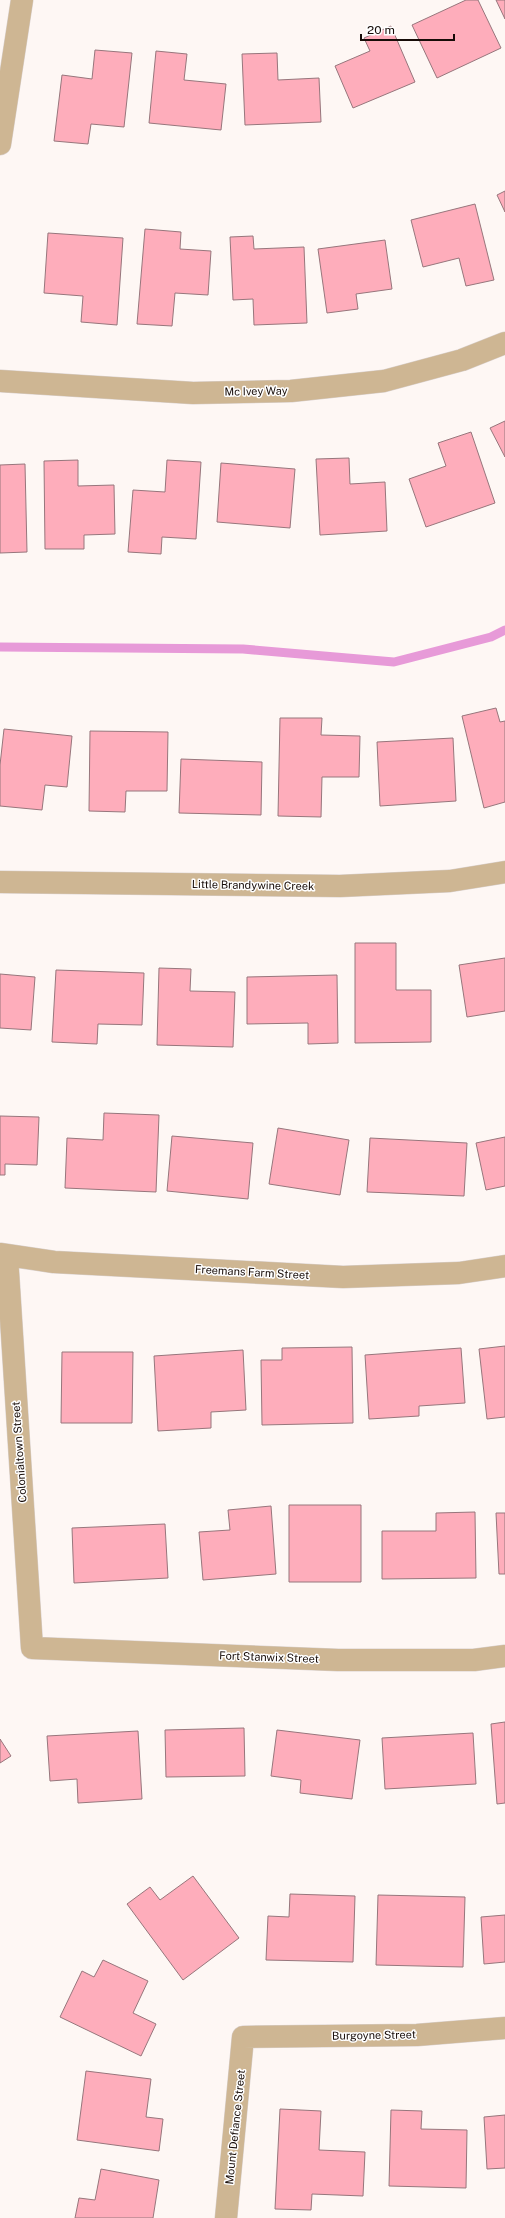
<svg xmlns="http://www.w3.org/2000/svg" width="505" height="2218" viewBox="0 0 505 2218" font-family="'Public Sans',sans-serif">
	<rect width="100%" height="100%" fill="#fef7f4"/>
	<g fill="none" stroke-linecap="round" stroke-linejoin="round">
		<!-- stream -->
		<path stroke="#e79ad8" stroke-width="9" d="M 0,647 L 243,649 L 394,662 L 491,637 L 505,630"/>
	</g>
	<!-- building -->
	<path fill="#feadbb" stroke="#97767c" d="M 466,0 L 478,0 L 501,48 L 437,78 L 412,25 Z
		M 496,0 L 505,0 L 505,19 Z
		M 391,26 L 415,82 L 353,108 L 335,66 L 370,51 L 364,38 Z
		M 95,50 L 132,53 L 124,127 L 91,124 L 88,144 L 54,141 L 62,75 L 92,79 Z
		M 156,51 L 187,54 L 184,80 L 226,84 L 221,130 L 149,123 Z
		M 277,53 L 278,80 L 319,78 L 321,122 L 245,125 L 242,54 Z
		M 505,191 L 505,212 L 497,195 Z
		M 475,204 L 494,280 L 466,286 L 459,258 L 423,267 L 411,220 Z
		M 145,229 L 181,232 L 180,249 L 211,251 L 208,295 L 175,293 L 172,326 L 137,324 Z
		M 48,233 L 123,238 L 117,325 L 81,322 L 83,296 L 44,293 Z
		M 253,236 L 254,249 L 304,247 L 307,323 L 254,325 L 253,299 L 233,300 L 230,237 Z
		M 385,240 L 392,289 L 356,294 L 358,309 L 327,313 L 318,249 Z
		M 505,421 L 505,457 L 490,428 Z
		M 471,432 L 495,503 L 426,527 L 409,479 L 446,466 L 438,443 Z
		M 349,458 L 350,484 L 385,482 L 387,531 L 320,535 L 316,459 Z
		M 78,460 L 78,486 L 114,485 L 115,534 L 84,535 L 84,549 L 45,549 L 44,461 Z
		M 167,460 L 201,462 L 196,539 L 162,537 L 161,554 L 128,552 L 133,490 L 165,492 Z
		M 221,463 L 295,469 L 290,528 L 217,522 Z
		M 25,464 L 27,552 L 0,553 L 0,465 Z
		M 496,708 L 500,722 L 505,721 L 505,802 L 484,808 L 462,716 Z
		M 280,718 L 322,718 L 321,735 L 360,736 L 359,777 L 322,777 L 321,817 L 278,816 Z
		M 4,729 L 72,736 L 67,787 L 45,785 L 42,810 L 0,806 L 0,765 Z
		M 90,731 L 168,732 L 167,791 L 126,791 L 125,812 L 89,811 Z
		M 453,738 L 456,801 L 380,806 L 377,742 Z
		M 181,759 L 262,762 L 261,815 L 179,813 Z
		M 355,943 L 396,943 L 396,990 L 431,990 L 431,1042 L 355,1043 Z
		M 505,958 L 505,1011 L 467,1017 L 459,965 Z
		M 159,968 L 191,969 L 190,991 L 235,992 L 233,1047 L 157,1045 Z
		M 56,970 L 144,973 L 142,1025 L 98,1024 L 97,1044 L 52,1042 Z
		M 0,974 L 35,977 L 31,1030 L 0,1028 Z
		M 337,975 L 338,1043 L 308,1044 L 308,1023 L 247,1024 L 247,977 Z
		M 104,1113 L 159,1115 L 156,1192 L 65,1188 L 67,1138 L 103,1140 Z
		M 0,1116 L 39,1117 L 37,1165 L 5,1164 L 5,1175 L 0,1175 Z
		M 278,1128 L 349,1140 L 340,1195 L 269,1184 Z
		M 172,1136 L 253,1143 L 248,1199 L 167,1191 Z
		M 505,1137 L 505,1186 L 486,1190 L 476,1143 Z
		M 370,1138 L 467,1143 L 464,1196 L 367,1192 Z
		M 505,1346 L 505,1417 L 487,1419 L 479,1349 Z
		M 352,1347 L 353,1423 L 262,1425 L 261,1360 L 282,1360 L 282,1348 Z
		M 461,1348 L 465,1403 L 419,1406 L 419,1416 L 369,1419 L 365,1355 Z
		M 243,1350 L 246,1410 L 211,1412 L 211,1428 L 158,1431 L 154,1356 Z
		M 62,1352 L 133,1352 L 132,1423 L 61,1423 Z
		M 289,1505 L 361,1505 L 361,1582 L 289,1582 Z
		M 271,1506 L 276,1574 L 203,1580 L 199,1532 L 230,1530 L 228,1510 Z
		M 475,1512 L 476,1578 L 382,1579 L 382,1531 L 436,1531 L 436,1513 Z
		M 496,1513 L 505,1513 L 505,1574 L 499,1574 Z
		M 165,1524 L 168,1578 L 74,1583 L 72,1528 Z
		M 505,1722 L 505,1803 L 497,1804 L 491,1724 Z
		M 244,1728 L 245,1776 L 166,1777 L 165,1730 Z
		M 277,1730 L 360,1740 L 352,1799 L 300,1793 L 301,1780 L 271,1776 Z
		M 138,1731 L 142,1799 L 78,1803 L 77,1779 L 50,1781 L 47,1736 Z
		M 473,1733 L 476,1784 L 385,1789 L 382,1738 Z
		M 0,1739 L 11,1756 L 0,1763 Z
		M 193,1876 L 239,1938 L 183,1980 L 127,1904 L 150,1887 L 160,1900 Z
		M 290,1894 L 355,1896 L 353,1962 L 266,1960 L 268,1916 L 289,1917 Z
		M 378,1895 L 465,1897 L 463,1967 L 376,1965 Z
		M 505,1915 L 505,1962 L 484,1964 L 481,1917 Z
		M 103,1960 L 148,1981 L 133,2013 L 156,2024 L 141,2056 L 60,2017 L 82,1971 L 94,1977 Z
		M 86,2071 L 151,2079 L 146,2117 L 163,2119 L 159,2151 L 77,2140 Z
		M 280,2109 L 321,2111 L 319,2150 L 365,2152 L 363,2196 L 312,2194 L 311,2210 L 275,2209 Z
		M 391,2110 L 422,2111 L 421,2129 L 467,2130 L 466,2188 L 389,2186 Z
		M 505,2115 L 505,2168 L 487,2169 L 484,2117 Z
		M 101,2169 L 159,2180 L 153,2218 L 75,2218 L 79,2198 L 95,2200 Z"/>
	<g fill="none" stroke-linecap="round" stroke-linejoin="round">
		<!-- minor casing -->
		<g stroke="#d9d1ce" stroke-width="23">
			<path id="minor" d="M 0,144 L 22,0
				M 0,381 L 193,393 L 291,391 L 384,381 L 462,360 L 505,343
				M 0,882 L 340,886 L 450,881 L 505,872
				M 0,1254 L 54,1262 L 343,1277 L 459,1273 L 505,1266
				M 7,1256 L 32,1648 L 338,1660 L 474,1660 L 505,1656
				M 226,2218 L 243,2037 L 417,2035 L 505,2028"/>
		</g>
		<!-- minor -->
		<use href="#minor" stroke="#ceb693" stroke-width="22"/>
	</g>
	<g text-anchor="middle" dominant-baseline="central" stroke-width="3" stroke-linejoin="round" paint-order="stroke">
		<!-- street labels -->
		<g font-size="11" fill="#160b07" stroke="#fff">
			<text transform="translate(256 391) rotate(-1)">Mc Ivey Way</text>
			<text transform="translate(253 885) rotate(1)">Little Brandywine Creek</text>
			<text transform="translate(252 1272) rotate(3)">Freemans Farm Street</text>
			<text transform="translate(19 1452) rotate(-94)">Colonialtown Street</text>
			<text transform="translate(269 1657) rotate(2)">Fort Stanwix Street</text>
			<text transform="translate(374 2035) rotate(-1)">Burgoyne Street</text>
			<text transform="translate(235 2127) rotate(-84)">Mount Defiance Street</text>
		</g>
	</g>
	<!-- scale -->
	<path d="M361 34v6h93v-6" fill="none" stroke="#160b07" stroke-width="2"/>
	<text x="367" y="34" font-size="12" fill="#160b07" stroke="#ffffff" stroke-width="3" paint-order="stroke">20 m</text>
</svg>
